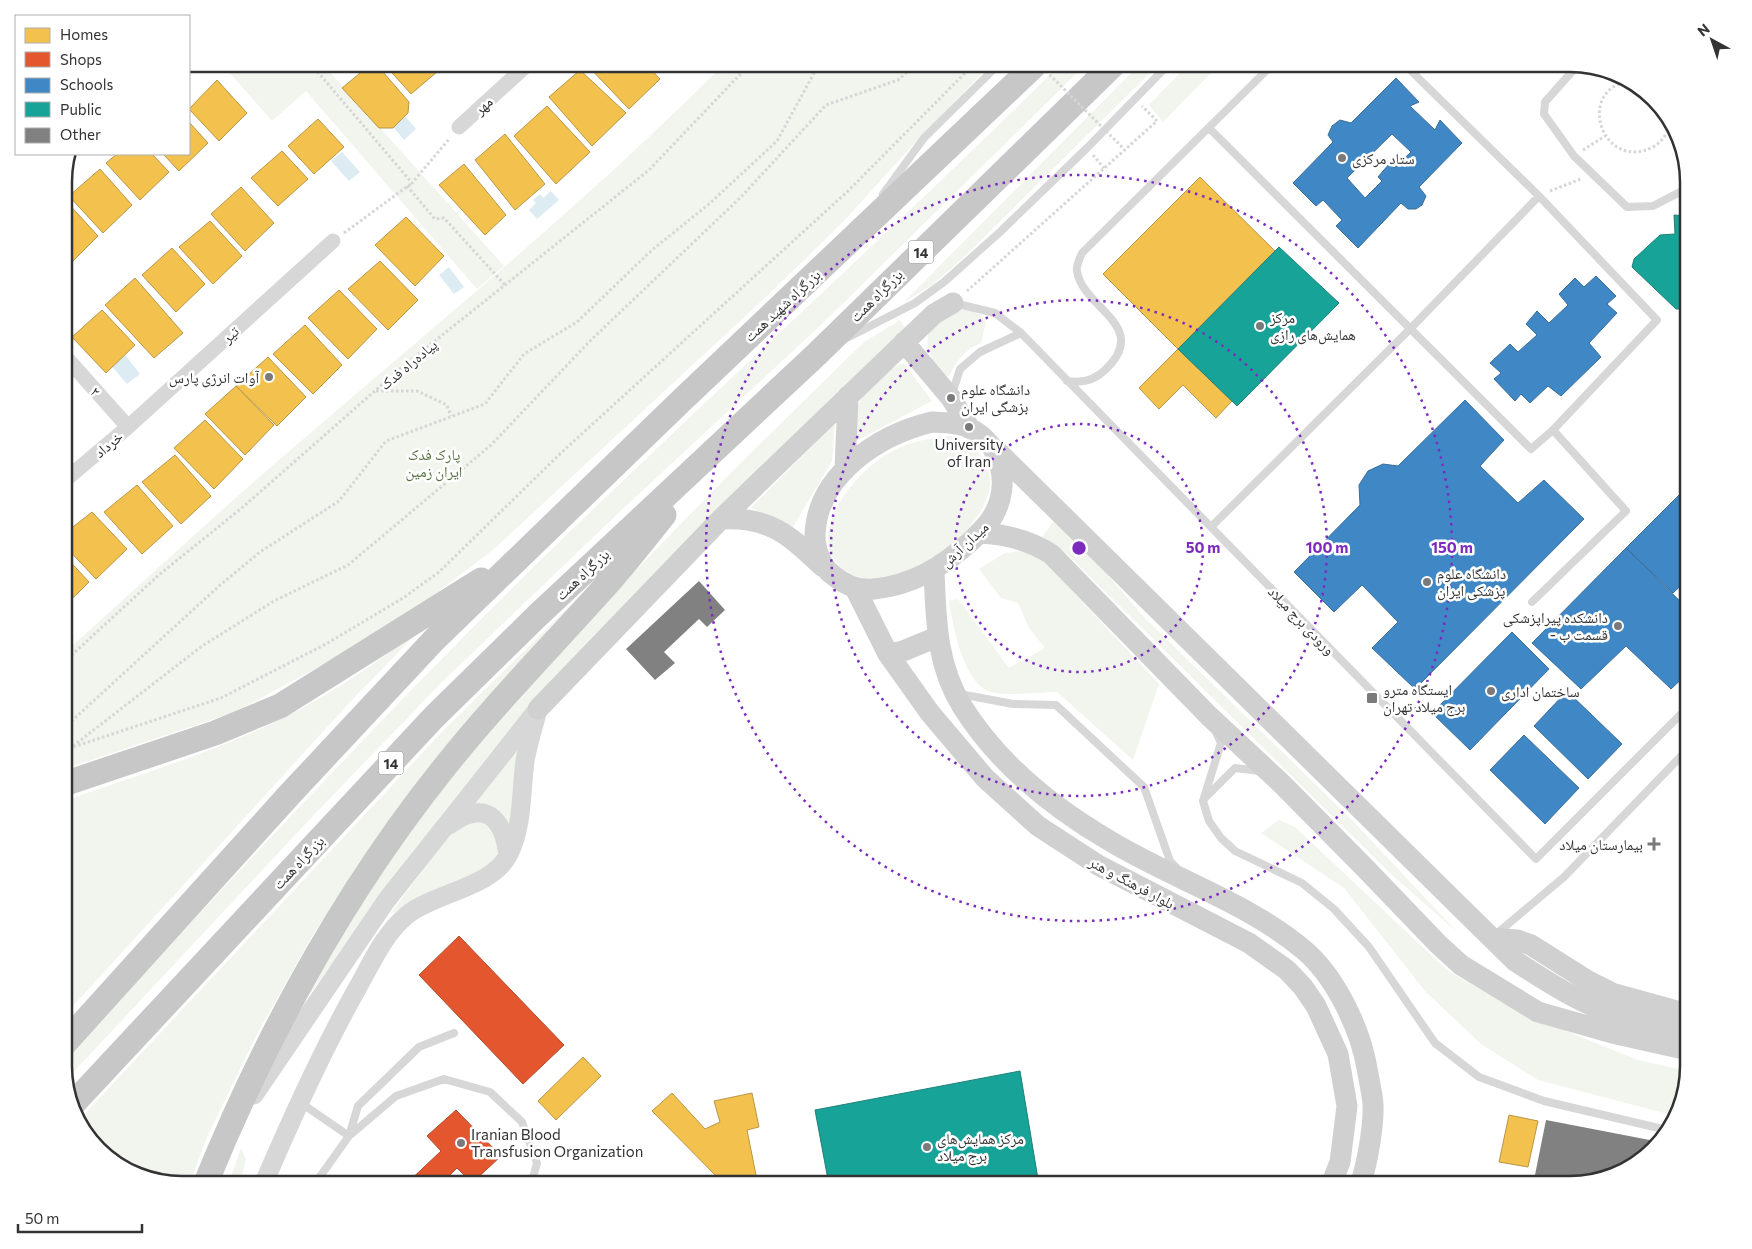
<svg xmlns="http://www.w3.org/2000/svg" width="1752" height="1249" viewBox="0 0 1752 1249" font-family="Commissioner,'Noto Naskh Arabic',sans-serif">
	<rect width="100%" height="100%" fill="#fff"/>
	<!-- green -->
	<path fill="#f1f5ed" d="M 222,64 L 336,64 L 329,71 L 504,266 L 477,289 L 306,91 L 272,121 Z
		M 724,64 L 991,64 L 910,148 L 843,222 L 769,294 L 494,549 L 431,597 L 376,636 L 235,712 L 64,769 L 64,653 C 138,587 210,519 286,454 C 434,326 586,203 724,64 Z
		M 1061,64 L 1086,64 L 822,324 L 628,504 L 442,682 L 310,819 L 66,1080 L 64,1059 C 235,876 404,691 584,518 C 742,366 905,218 1061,64 Z
		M 1140,64 L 1159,64 L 961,260 L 932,285 L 904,302 Z
		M 1189,64 L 1220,64 L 1163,122 L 1149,105 Z
		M 966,309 L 979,314 L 986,322 L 981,343 C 965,350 957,360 949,376 L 942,375 C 932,361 924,349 929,331 L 956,310 Z
		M 900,320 L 906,329 L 507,733 L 440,817 L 293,1017 C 343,934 392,851 452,775 C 473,749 495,725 517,701 C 626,575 745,458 864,342 Z
		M 904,363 L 932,401 L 856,441 C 856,431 854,418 857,409 C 864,386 882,372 904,363 Z
		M 835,423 L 832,461 L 793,527 L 751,508 Z
		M 951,436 C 1059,479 915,597 859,577 C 797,554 842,486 877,461 C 901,443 922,439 951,436 Z
		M 1057,517 L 1145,618 L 1354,822 L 1458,933 L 1392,875 L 1068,555 L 1042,537 Z
		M 1023,551 L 1045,562 L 1159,684 L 1133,760 L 1057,692 C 1037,692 1014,696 995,693 C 964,689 953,626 949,601 L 958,599 L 1009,668 L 1045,648 L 1029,628 L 1018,603 L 1001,598 L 979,569 L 1005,553 Z
		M 599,577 L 393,815 L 360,861 L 311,938 L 257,1034 L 207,1137 L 189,1185 L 183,1185 L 111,1161 L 78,1121 L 441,733 Z
		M 422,628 L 349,703 L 64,1016 L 64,801 C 140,774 220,751 291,714 C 338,690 380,660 422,628 Z
		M 528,731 L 511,827 L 468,805 Z
		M 476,820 C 495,825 497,836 499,854 L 488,866 L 390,914 L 453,830 Z
		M 1279,820 L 1295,827 L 1448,971 L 1524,1014 L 1638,1060 L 1687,1071 L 1672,1115 L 1538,1080 L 1481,1044 L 1425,991 L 1344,888 L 1261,833 Z
		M 241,1148 L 246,1160 L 239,1185 L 228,1185 Z"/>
	<!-- water -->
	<path fill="#ddebf3" d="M 399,109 L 416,129 L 404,140 L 387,120 Z
		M 342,152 L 360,172 L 349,181 L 331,161 Z
		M 551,191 L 559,200 L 537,219 L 529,210 L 536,203 L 533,200 L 540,194 L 543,198 Z
		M 449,267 L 464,287 L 454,294 L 439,275 Z
		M 122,351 L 140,374 L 127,384 L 108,362 Z"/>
	<!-- homes -->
	<path fill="#f2c14e" stroke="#b99646" d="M 371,64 L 376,64 L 409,102 L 408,113 L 393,128 L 379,128 L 342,88 Z
		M 384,64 L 442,64 L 444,66 L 411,94 Z
		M 586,64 L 646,64 L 660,79 L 629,109 Z
		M 656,64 L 671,64 L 663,71 Z
		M 580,70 L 626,113 L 592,146 L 549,97 Z
		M 217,80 L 247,113 L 219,141 L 189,109 Z
		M 547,106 L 590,152 L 556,184 L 514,136 Z
		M 318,119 L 344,147 L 314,174 L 288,146 Z
		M 189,122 L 208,143 L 179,171 L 163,154 L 189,154 Z
		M 505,134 L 545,184 L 515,210 L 475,160 Z
		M 282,151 L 308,179 L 278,206 L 251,178 Z
		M 117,154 L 152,154 L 169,172 L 140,200 L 106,163 Z
		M 464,164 L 506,215 L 485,235 L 439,185 Z
		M 100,169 L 132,205 L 103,233 L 69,196 Z
		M 1200,177 L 1275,251 L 1178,349 L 1103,274 Z
		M 241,187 L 274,223 L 245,251 L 211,214 Z
		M 66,201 L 98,236 L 70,264 L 64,258 L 64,203 Z
		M 406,217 L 444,256 L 415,286 L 375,245 Z
		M 210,221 L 242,256 L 213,284 L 179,247 Z
		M 172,248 L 205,284 L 176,312 L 142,275 Z
		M 380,261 L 418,300 L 388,330 L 348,289 Z
		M 135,278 L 183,333 L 154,358 L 105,305 Z
		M 339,290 L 377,329 L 348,359 L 308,318 Z
		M 102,310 L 135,345 L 106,373 L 72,337 Z
		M 305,325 L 342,365 L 313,394 L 273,354 Z
		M 1178,349 L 1232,401 L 1216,418 L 1183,385 L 1159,409 L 1139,388 Z
		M 268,357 L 306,397 L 277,426 L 236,386 Z
		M 236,386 L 274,425 L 245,455 L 205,414 Z
		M 205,420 L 243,459 L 214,489 L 174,448 Z
		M 175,455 L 211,496 L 181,524 L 142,482 Z
		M 137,485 L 173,526 L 142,554 L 104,512 Z
		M 92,512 L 127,549 L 96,579 L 64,545 L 64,534 Z
		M 64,555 L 89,582 L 64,607 Z
		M 583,1057 L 601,1076 L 556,1120 L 538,1101 Z
		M 672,1093 L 705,1129 L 720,1122 L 714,1101 L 752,1093 L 759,1127 L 747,1130 L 758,1185 L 725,1185 L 652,1111 Z
		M 1509,1115 L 1538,1121 L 1528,1167 L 1499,1162 Z"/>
	<!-- shops -->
	<path fill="#e4572e" stroke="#af4c30" d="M 459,936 L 564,1045 L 523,1084 L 419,975 Z
		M 456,1110 L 501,1156 L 472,1183 L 457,1168 L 440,1185 L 405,1185 L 441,1151 L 427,1136 Z"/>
	<!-- schools -->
	<path fill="#3f88c5" stroke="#3b6e99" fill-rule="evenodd" d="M 1396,78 L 1419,102 L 1410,106 L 1435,130 L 1440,120 L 1462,143 L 1419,187 L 1426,196 L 1422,205 L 1416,209 L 1408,209 L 1401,203 L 1358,248 L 1336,226 L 1342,220 L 1323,200 L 1316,206 L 1293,183 L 1333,142 L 1328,135 L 1332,126 L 1340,120 L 1351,123 ZM 1392,134 L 1411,152 L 1394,168 L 1389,164 L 1378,177 L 1382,181 L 1365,198 L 1347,178 Z
		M 1596,276 L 1616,296 L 1607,304 L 1617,313 L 1589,343 L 1601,357 L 1561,396 L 1548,386 L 1530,403 L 1521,394 L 1515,401 L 1494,379 L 1501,373 L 1490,363 L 1510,344 L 1518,352 L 1537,335 L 1526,324 L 1537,311 L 1549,323 L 1568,305 L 1559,294 L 1575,278 L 1584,287 Z
		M 1465,400 L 1504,440 L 1480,466 L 1518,503 L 1544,480 L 1584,519 L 1415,689 L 1372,648 L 1398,622 L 1362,585 L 1334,612 L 1294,572 L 1360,505 L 1359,485 L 1368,471 L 1383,464 L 1398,466 Z
		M 1688,486 L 1688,579 L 1673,593 L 1626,548 Z
		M 1626,548 L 1688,609 L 1688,673 L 1671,689 L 1626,646 L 1581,689 L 1532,643 Z
		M 1512,632 L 1549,669 L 1470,750 L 1432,713 Z
		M 1567,691 L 1622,744 L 1588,779 L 1534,726 Z
		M 1524,735 L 1579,788 L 1545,824 L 1490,770 Z"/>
	<!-- public -->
	<path fill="#17a398" stroke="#1f817a" d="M 1674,215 L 1688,216 L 1688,309 L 1676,309 L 1632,267 L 1634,259 L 1660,235 L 1675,234 Z
		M 1279,247 L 1339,303 L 1237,406 L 1178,349 Z
		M 1020,1071 L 1039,1185 L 829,1185 L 815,1110 Z"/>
	<!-- building -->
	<path fill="#818181" d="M 699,581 L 725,610 L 707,627 L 699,619 L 664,652 L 675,663 L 655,680 L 626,649 Z
		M 1546,1120 L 1660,1142 L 1622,1173 L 1569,1185 L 1533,1185 Z"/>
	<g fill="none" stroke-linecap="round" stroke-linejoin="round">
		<!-- path -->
		<path stroke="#d6d6d6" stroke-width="3" stroke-dasharray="2.5 2.5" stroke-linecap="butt" d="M 311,64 L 412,183 L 450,138
			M 1624,82 C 1576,96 1605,172 1653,147 C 1662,142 1668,133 1670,123
			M 1583,150 L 1605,136
			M 1093,155 L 1104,168
			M 407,186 L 435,219 L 444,218 L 505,285
			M 1550,191 L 1581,179
			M 344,233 L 412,183
			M 967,291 L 1157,121 L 1142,106
			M 376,391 L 417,391 L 447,405 L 451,416
			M 64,662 L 160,574 L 243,507 L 401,368 L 649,170 L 750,64
			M 64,728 L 219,586 L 260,552 L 339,501 L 386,441 L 485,404 L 524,354 L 577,322 L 652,250 L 709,204 L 777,141 L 819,64
			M 73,746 L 202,646 L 274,601 L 348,565 L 491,445 L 591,340 L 741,197 L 826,105 L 898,80 L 916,64
			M 64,750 L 221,698 L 326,644 L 403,598 L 439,572 L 562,452 L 848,191 L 974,64"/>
		<!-- service -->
		<path stroke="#d7d7d7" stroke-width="8" d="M 1392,64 L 1406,66 L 1539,196 L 1657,320 L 1553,430 L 1626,511 L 1532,602
			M 1577,66 L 1545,102 L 1544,114 L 1574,156 L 1627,207 L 1653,206 L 1682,191 L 1688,191
			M 1209,128 L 1531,449 L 1553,430
			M 883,194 L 924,138 L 999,64
			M 954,303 L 995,313 L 1021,333 L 1536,859 L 1688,707
			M 849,337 L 915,303 L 944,282 L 1000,232 L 1087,148 L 1169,64
			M 1067,381 C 1082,383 1093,381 1105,370 C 1152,326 1082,308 1077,271 C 1076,265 1080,258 1082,253 L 1273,64
			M 952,394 L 960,369 L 980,352 L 1021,333
			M 1211,527 L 1411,328 L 1539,196
			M 960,694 L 1013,704 L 1056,705 L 1144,787 L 1170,861 L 1176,867
			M 1216,732 L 1221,743 L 1203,801 L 1209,821 L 1221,838 L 1235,851 L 1302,883 L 1334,909 L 1369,947 L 1435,1043 L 1479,1077 L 1544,1101 L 1667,1130
			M 1204,799 L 1235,768 L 1260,771
			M 1495,935 L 1564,877 L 1688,749
			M 301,1103 L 349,1136 L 396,1096 L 444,1079 L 490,1092 L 522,1122 L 537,1163 L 531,1185
			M 314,1185 L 349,1136 L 358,1106 L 419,1047 L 454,1033"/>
		<!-- minor -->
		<path stroke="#d7d7d7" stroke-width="15" d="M 459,127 L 528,64
			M 64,355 L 128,427
			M 64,481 L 128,427 L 333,241"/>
		<!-- tertiary -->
		<path stroke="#d7d7d7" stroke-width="19" d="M 449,825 C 485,799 503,817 508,855
			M 254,1095 L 386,901 L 534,714
			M 263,1185 C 292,1118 322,1051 358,987 C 372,962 384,934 407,915 C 436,892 492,888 509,854 C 523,826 521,791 525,761 C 528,743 534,726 538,709"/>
		<!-- secondary -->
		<path stroke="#d0d0d0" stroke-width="21" d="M 904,342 L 951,398 L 969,427
			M 932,422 C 944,423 959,422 969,428 C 1002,443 1011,485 993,516 C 988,525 978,534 971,541 C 942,567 913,585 874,589 C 858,591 845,585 833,575 C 821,567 815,549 815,535 C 817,475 878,435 932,422 Z
			M 995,449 L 1515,961 C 1546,981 1578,1002 1613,1014 C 1638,1023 1663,1027 1688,1033
			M 845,470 L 848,396
			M 721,519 C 769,516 789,535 822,566
			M 979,533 C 1005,534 1029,540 1051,554 L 1209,716 L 1282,784 L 1366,869 L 1438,944 L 1461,965 L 1538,1012 L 1612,1033 L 1688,1050
			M 934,571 C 936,618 936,664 962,706 C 998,764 1052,807 1110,841 C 1173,879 1247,902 1304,950 C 1335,976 1360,1028 1367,1068 C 1369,1080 1372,1092 1373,1104 C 1374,1126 1367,1165 1360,1185
			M 855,588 L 888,654 L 930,713 L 985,778 L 1038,826 L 1098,865 L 1249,943 L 1287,970 L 1303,987 L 1316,1006 L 1338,1054 L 1347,1106 L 1340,1162 L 1331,1185
			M 888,654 L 903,651 L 937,637
			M 538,709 L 721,519 L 934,314 L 953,303
			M 1492,938 L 1517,940 L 1531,945 L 1588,981 L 1612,993 L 1688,1014"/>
		<!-- trunk -->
		<path stroke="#c7c7c7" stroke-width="25" d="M 64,784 L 215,733 L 280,706 L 481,580
			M 64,1044 L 290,794 L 434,640 L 682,400 L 1036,64
			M 72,1105 L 434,717 L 536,617 L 817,354 L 1114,64
			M 205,1185 C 265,1038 343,894 443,769 C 492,707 548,650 601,591 C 623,567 643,541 664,515"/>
		<!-- path-bridge -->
		<path stroke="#d6d6d6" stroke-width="3" stroke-dasharray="2.5 2.5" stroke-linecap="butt" d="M 1039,64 L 1124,149"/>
	</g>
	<!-- distance rings -->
	<g fill="none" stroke="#7b2cbf" stroke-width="2.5" stroke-dasharray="2.5 5">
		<circle cx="1079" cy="548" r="124"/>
		<circle cx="1079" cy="548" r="248"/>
		<circle cx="1079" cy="548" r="373"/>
	</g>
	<!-- markers -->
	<g fill="#7a7a7a" stroke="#fff" stroke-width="2">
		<circle cx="1342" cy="158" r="5"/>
		<circle cx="1260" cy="326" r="5"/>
		<circle cx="269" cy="377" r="5"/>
		<circle cx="951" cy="398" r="5"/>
		<circle cx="969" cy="427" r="5"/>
		<circle cx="1427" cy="582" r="5"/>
		<circle cx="1618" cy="626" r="5"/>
		<circle cx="1491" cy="691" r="5"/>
		<rect x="1366" y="692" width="12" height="12" rx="2.5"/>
		<path d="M1651.5 836.5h5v5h5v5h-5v5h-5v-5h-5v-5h5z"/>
		<circle cx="461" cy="1143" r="5"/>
		<circle cx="927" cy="1147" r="5"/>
	</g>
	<g text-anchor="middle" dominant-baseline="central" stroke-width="5" stroke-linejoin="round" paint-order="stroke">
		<!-- shield labels -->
		<g fill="#fff" stroke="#707070" stroke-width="1">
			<rect x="908.5" y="240.5" width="25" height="23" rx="4"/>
			<rect x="378.5" y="751.5" width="25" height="23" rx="4"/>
		</g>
		<g font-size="14" font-weight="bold" fill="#333">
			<text x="921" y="252">14</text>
			<text x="391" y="763">14</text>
		</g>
		<!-- street labels -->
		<g font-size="15" fill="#333" stroke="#fff">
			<text transform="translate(483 105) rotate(-42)">مهر</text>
			<text transform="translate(876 295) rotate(-45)">بزرگراه همت</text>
			<text transform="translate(782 305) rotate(-43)">بزرگراه شهید همت</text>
			<text transform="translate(230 334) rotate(-42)">تیر</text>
			<text transform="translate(408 364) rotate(-40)">پیاده‌راه فدک</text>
			<text transform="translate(96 391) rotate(48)">۲</text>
			<text transform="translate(108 444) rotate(-40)">خرداد</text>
			<text transform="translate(964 544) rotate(-43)">میدان آرش</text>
			<text transform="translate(582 574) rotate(-43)">بزرگراه همت</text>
			<text transform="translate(1302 620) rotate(46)">ورودی برج میلاد</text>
			<text transform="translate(298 862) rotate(-47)">بزرگراه همت</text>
			<text transform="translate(1132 882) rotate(28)">بلوار فرهنگ و هنر</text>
		</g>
		<!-- poi labels -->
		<g font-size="15" fill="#333" stroke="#fff" text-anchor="start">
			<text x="1352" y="158">ستاد مرکزی</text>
			<text x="1270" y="317">مرکز<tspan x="1270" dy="17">همایش‌های رازی</tspan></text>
			<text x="259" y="377" text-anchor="end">آوات انرژی پارس</text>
			<text x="961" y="389">دانشگاه علوم<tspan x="961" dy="17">بزشگى ايران</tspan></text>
			<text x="969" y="444" text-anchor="middle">University<tspan x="969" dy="17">of Iran</tspan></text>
			<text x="1437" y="573">دانشگاه علوم<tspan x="1437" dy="17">پزشکی ایران</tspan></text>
			<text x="1608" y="617" text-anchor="end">دانشکده پیراپزشکی<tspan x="1608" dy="17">- قسمت ب</tspan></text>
			<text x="1383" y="689">ایستگاه مترو<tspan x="1383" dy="17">برج میلاد تهران</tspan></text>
			<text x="1501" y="691">ساختمان اداری</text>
			<text x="1643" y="844" text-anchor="end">بیمارستان میلاد</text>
			<text x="471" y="1134">Iranian Blood<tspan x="471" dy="17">Transfusion Organization</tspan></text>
			<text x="937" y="1138">مرکز همایش‌های<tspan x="937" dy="17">برج میلاد</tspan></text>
		</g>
		<!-- park labels -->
		<g font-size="15" fill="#56703f" stroke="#fff">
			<text x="434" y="454">پارک فدک<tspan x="434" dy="17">ایران زمین</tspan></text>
		</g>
	</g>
	<!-- crop -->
	<path d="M0 0H1752V1249H0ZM182 72H1570A110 110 0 0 1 1680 182V1066A110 110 0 0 1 1570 1176H182A110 110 0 0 1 72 1066V182A110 110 0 0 1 182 72Z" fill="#fff" fill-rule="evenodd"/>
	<path fill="none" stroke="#333" stroke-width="2.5" d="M182 72H1570A110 110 0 0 1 1680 182V1066A110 110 0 0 1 1570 1176H182A110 110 0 0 1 72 1066V182A110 110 0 0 1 182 72Z"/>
	<circle cx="1079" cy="548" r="8" fill="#7b2cbf" stroke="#fff" stroke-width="2.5"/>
	<g font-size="15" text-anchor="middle" font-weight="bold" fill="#7b2cbf" stroke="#fff" stroke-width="5" stroke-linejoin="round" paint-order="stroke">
		<text x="1203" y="553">50 m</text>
		<text x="1327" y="553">100 m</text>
		<text x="1452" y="553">150 m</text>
	</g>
	<!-- legend -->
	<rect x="15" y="15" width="175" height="140" fill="#ffffff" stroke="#adadad"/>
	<rect x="25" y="28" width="25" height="15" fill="#f2c14e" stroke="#adadad"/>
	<text x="60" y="40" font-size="15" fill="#333333">Homes</text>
	<rect x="25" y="52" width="25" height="15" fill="#e4572e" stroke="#adadad"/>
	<text x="60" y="65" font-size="15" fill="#333333">Shops</text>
	<rect x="25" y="78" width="25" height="15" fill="#3f88c5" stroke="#adadad"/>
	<text x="60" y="90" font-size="15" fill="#333333">Schools</text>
	<rect x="25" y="102" width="25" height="15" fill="#17a398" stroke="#adadad"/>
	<text x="60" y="115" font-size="15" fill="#333333">Public</text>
	<rect x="25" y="128" width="25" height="15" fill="#818181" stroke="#adadad"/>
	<text x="60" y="140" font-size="15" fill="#333333">Other</text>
	<!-- north arrow -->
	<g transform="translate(1712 40) rotate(320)" stroke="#ffffff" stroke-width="4" paint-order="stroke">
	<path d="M0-4L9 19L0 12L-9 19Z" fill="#333333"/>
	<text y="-8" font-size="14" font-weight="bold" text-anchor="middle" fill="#333333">N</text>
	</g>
	<!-- scale -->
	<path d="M18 1224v8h124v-8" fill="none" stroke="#333333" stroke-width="2.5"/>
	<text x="25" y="1224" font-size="15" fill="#333333" stroke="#ffffff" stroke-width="4" paint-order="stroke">50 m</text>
</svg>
